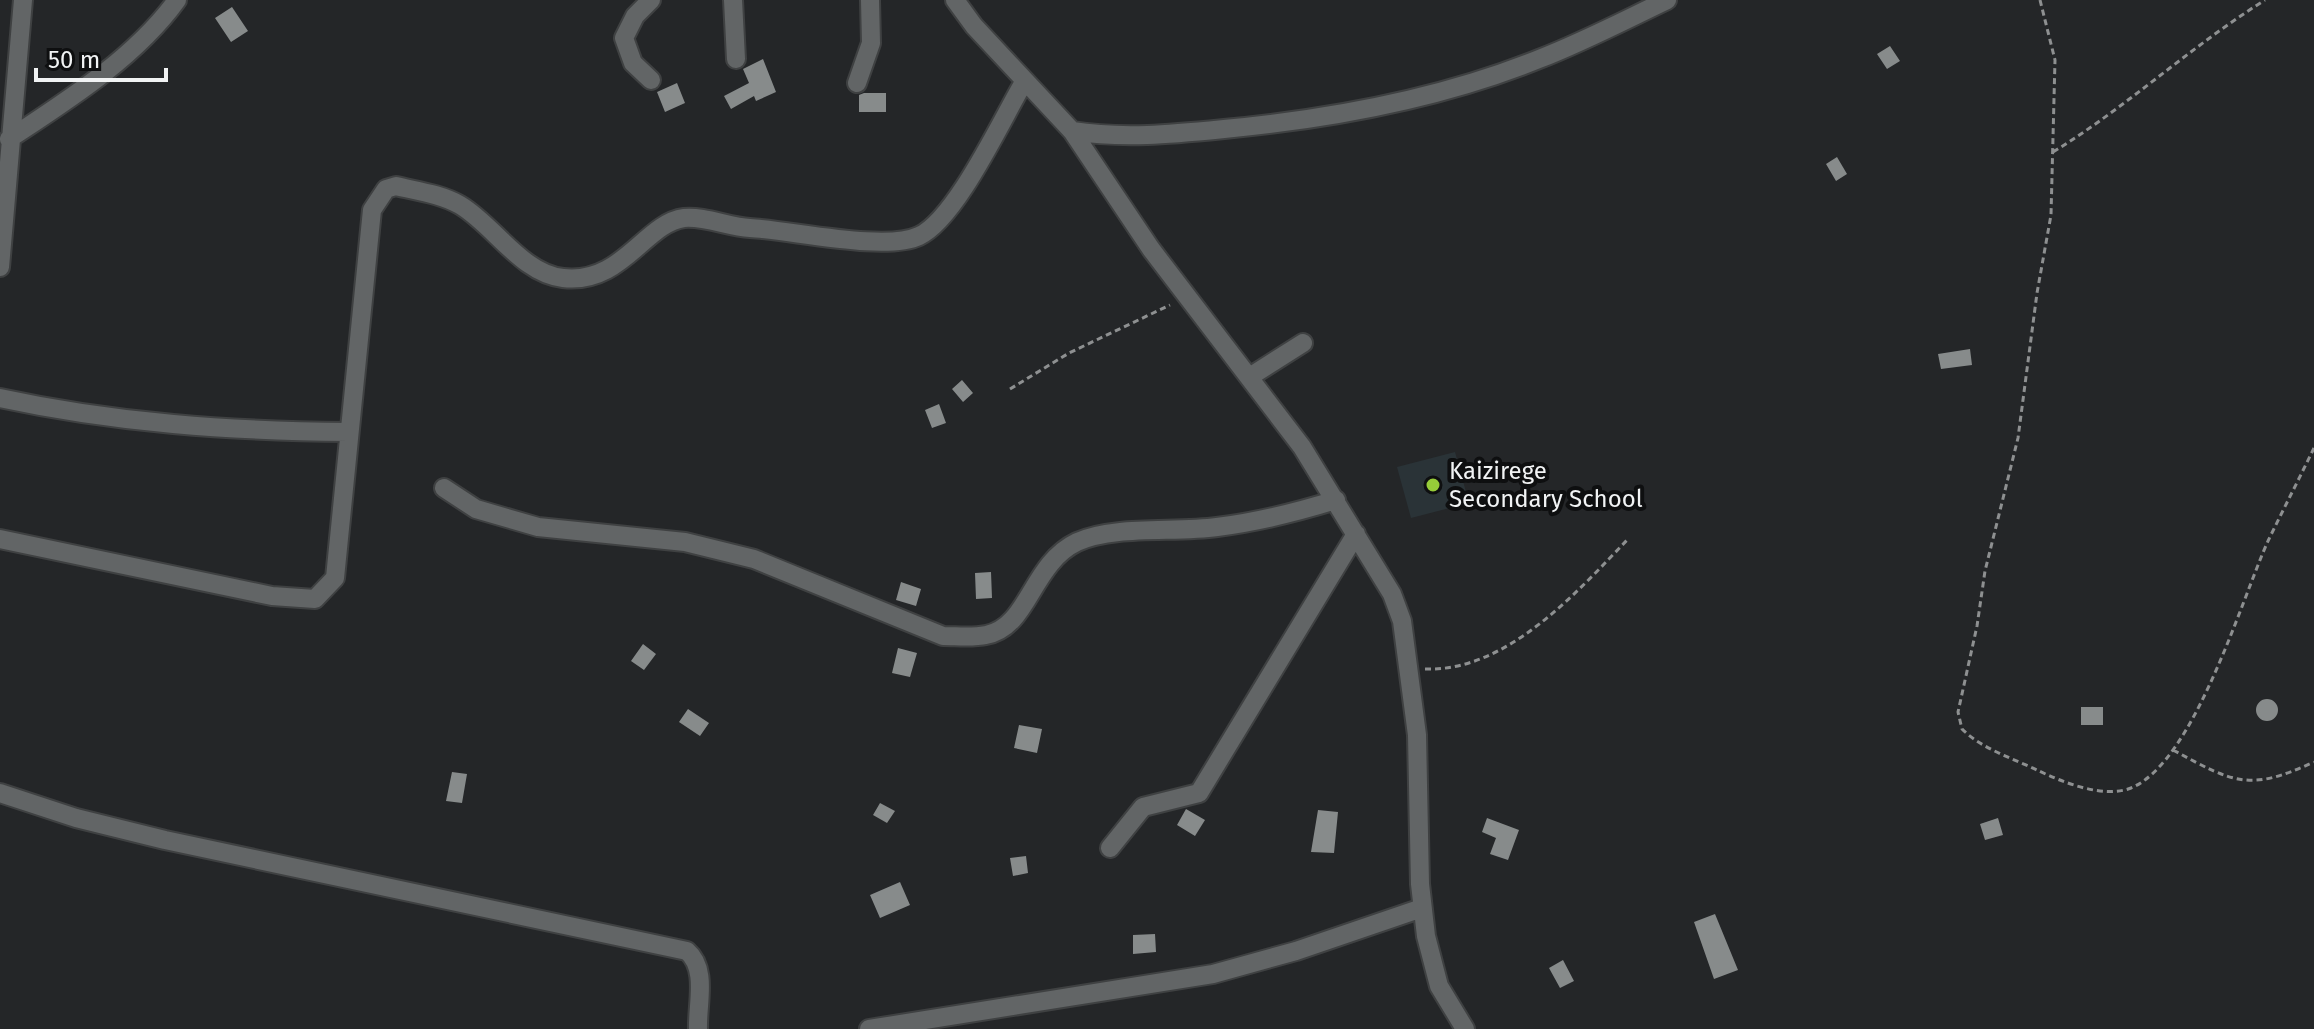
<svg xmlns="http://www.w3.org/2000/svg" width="2314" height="1029" viewBox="0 0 2314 1029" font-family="'Fira Sans',sans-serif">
	<rect width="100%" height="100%" fill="#242628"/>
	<!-- built -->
	<path fill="#2a3337" d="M 1455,452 L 1469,503 L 1411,518 L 1397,467 Z"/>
	<!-- building -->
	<path fill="#878b8b" d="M 232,7 L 248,31 L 231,42 L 215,18 Z
		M 1890,46 L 1900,61 L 1887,69 L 1877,54 Z
		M 763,59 L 776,92 L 756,101 L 754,96 L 731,109 L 724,96 L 749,83 L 743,69 Z
		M 677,83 L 685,103 L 665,112 L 657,92 Z
		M 864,93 L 886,93 L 886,112 L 859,112 L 859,95 Z
		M 1837,157 L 1847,174 L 1836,181 L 1826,164 Z
		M 1970,349 L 1972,365 L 1941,369 L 1938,354 Z
		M 962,380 L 973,393 L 963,402 L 952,389 Z
		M 939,404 L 946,423 L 932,428 L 925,410 Z
		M 991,572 L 992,598 L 976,599 L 975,573 Z
		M 901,582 L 921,589 L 916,606 L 896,600 Z
		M 643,644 L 656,654 L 644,670 L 631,661 Z
		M 898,648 L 917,653 L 910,677 L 892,673 Z
		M2256 710a11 11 0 1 1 22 0a11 11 0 1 1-22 0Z
		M 2081,707 L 2103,707 L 2103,725 L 2081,725 Z
		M 688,709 L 709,723 L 700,736 L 679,722 Z
		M 1019,725 L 1042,729 L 1037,753 L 1014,748 Z
		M 452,772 L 467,774 L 462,803 L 446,801 Z
		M 880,803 L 895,811 L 887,823 L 873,815 Z
		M 1186,809 L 1205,820 L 1195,836 L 1177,825 Z
		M 1318,810 L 1338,812 L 1334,853 L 1311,852 Z
		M 1487,818 L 1519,830 L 1508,860 L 1490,854 L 1496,838 L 1482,832 Z
		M 1998,818 L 2003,835 L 1985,840 L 1980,824 Z
		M 1026,856 L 1028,873 L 1013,876 L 1010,858 Z
		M 900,882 L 910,905 L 880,918 L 870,895 Z
		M 1715,914 L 1738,970 L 1714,979 L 1694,922 Z
		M 1155,934 L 1156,952 L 1133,954 L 1133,935 Z
		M 1563,960 L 1574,981 L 1560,988 L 1549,968 Z"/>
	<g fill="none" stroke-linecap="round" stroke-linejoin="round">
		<!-- minor casing -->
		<g stroke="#3f4142" stroke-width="22">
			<path id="minor" d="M 651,0 L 635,16 L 624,38 L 633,63 L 651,80
				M 733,0 L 736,59
				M 955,0 L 974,26 L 1072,131 L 1151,249 L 1302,447 L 1392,594 L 1402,621 L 1417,735 L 1420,884 L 1426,936 L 1439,986 L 1465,1029
				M 857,83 L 871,43 L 870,0
				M 1072,131 C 1124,139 1173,134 1224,129 C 1330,119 1440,99 1539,59 C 1583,42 1625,20 1667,0
				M 9,139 C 68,100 135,58 177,0
				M 0,267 L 23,0
				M 1251,376 L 1303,343
				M 0,398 C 115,423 231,431 349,432
				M 444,488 L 476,509 L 538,527 L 685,542 L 754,559 L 943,636 C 957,636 972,638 986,635 C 1029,627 1031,564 1077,542 C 1114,525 1175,533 1217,527 C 1258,522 1297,512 1336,500
				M 0,539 L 272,596 L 315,599 L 335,578 L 372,210 L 386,189 L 396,186 C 417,191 441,194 460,205 C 494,225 521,273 563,278 C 622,285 645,223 684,218 C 705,216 729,227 750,228 C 791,230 885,252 919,236 C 956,219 1002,119 1024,82
				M 0,793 L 76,818 L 165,840 L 687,951 C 708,969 697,1004 698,1029
				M 1110,848 L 1143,807 L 1199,793 L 1356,534
				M 869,1029 L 1213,974 L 1296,951 L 1422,908"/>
		</g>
		<!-- path -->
		<path stroke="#8e9091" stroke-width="3" stroke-dasharray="6 4" stroke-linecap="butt" d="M 2040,0 L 2055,60 L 2051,215 L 2037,293 L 2018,438 L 1985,571 L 1977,626 L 1958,712 L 1962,729 C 1982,749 2012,758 2037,770 C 2062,782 2103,799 2131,788 C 2194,762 2241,601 2268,541 C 2283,510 2299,479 2314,448
			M 2053,152 C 2128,106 2190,47 2265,0
			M 1010,389 L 1069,353 L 1170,305
			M 1425,669 C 1507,672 1577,592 1629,538
			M 2173,750 C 2234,783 2249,792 2314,762"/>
		<!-- minor -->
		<use href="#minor" stroke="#626566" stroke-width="18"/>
	</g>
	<!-- markers -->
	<circle fill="#96cc39" stroke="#0e0f10" stroke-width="3" cx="1433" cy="485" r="8"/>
	<g text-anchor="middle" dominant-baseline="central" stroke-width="8" stroke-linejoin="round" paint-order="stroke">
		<!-- poi labels -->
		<g font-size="24" fill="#f1f3f4" stroke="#0e0f10" text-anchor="start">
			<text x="1449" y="471">Kaizirege<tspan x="1449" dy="28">Secondary School</tspan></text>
		</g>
	</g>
	<!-- scale -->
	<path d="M36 68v12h130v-12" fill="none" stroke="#f1f3f4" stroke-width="4"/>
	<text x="48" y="68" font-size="24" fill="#f1f3f4" stroke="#0e0f10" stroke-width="6" paint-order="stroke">50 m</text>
</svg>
